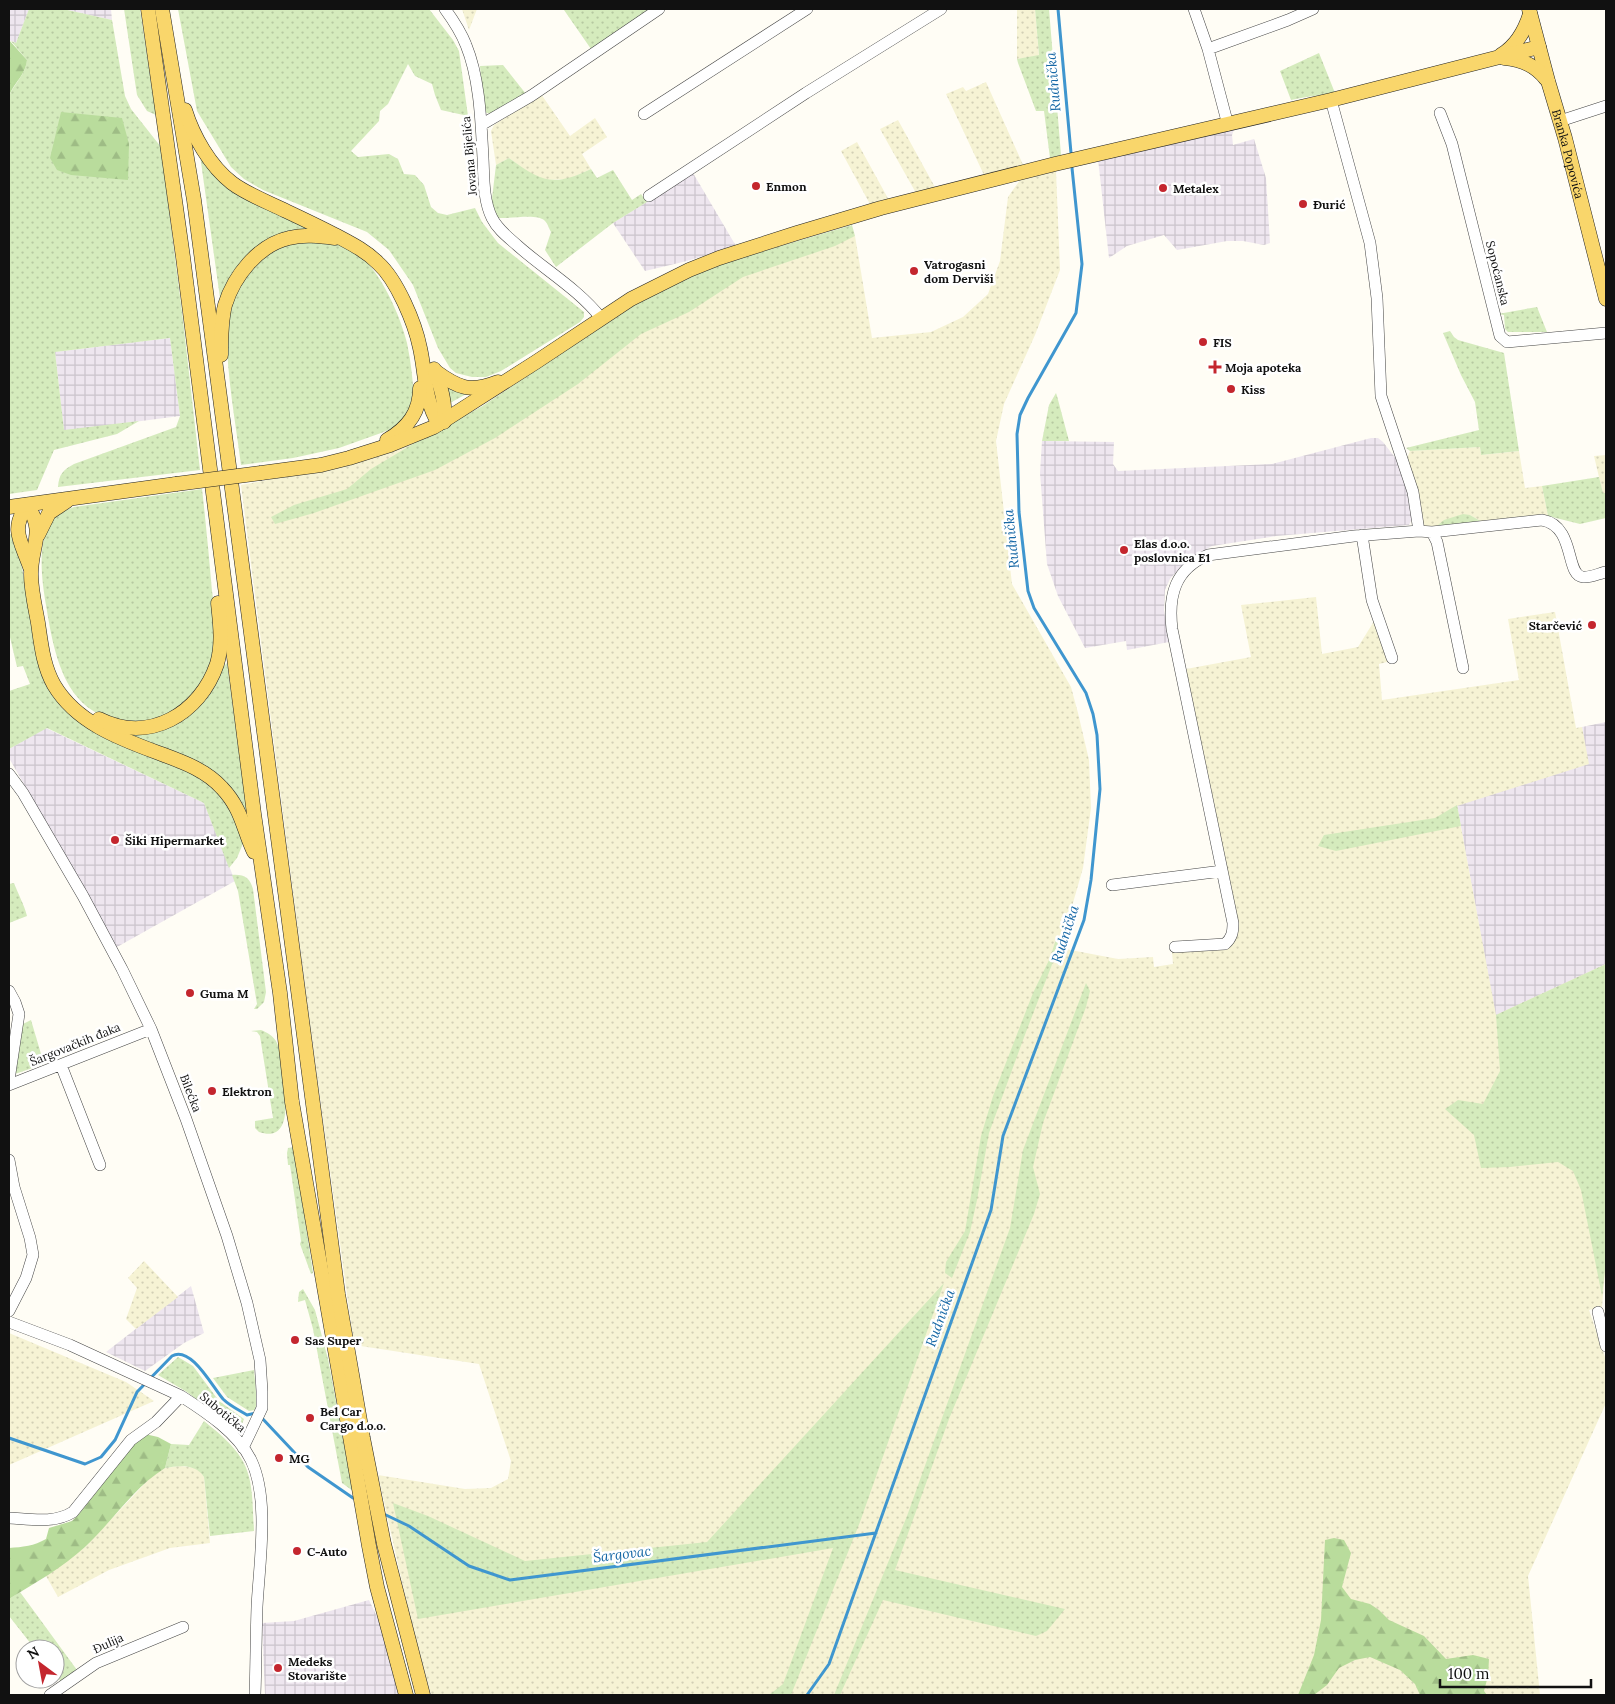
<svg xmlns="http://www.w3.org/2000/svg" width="1615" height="1704" viewBox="0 0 1615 1704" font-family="Lora,serif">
	<defs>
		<pattern id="industrial-grid" width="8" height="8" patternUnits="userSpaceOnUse" patternTransform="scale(1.25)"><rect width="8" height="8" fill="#eee6ef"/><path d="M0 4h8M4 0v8" fill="none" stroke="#cbc4cc"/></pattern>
		<pattern id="farmland-dots" width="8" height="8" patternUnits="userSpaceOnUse" patternTransform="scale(1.25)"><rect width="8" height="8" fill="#f6f3d4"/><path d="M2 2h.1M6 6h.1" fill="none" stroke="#d2cfb5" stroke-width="1.8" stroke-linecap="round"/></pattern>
		<pattern id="grass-dots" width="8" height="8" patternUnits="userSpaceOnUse" patternTransform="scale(1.25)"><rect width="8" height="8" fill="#d5ebbd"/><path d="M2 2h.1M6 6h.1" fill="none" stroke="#b6c8a1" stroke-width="1.8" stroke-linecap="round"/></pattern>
		<pattern id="forest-firs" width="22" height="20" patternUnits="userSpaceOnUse" patternTransform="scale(1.25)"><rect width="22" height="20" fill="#b9dc9c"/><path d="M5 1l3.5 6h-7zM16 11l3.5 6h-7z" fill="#9ebc85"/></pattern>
	</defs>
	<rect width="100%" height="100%" fill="#fffdf5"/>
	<!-- industrial -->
	<path fill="url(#industrial-grid)" d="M 9,9 L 29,9 L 16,43 L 9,40 Z
		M 63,9 L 111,9 L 112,20 Z
		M 1235,127 L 1232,135 L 1233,145 L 1254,139 L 1266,178 L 1270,243 L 1264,245 L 1243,241 L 1227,241 L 1177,250 L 1164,235 L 1127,246 L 1109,258 L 1098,159 Z
		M 693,173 L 736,246 L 687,261 L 645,271 L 613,223 Z
		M 170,338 L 180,416 L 64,431 L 55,352 Z
		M 1371,438 L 1378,438 L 1383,442 L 1397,460 L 1411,497 L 1413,516 L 1409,525 L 1276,536 L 1212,546 L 1198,554 L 1178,570 L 1170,579 L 1165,590 L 1164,610 L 1169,642 L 1127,650 L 1126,641 L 1085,648 L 1058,596 L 1047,564 L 1040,473 L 1042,441 L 1114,442 L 1113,464 L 1118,471 L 1272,464 Z
		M 1606,722 L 1606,964 L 1496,1018 L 1457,805 L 1588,764 L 1582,727 Z
		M 46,728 L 204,803 L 235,881 L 117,947 L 9,758 L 9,749 Z
		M 191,1286 L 204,1333 L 184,1343 L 145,1371 L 106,1352 Z
		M 369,1600 L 389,1642 L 400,1695 L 265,1695 L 262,1623 L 294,1621 Z"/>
	<!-- farmland -->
	<path fill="url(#farmland-dots)" d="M 462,9 L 477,9 L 469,30 Z
		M 1017,9 L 1035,9 L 1039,56 L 1017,59 Z
		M 986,82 L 1024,167 L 984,175 L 946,94 L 963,87 L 966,91 Z
		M 541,94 L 570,136 L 595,118 L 607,137 L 582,154 L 591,169 L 569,179 L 545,180 L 529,173 L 509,158 L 496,165 L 491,131 L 494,125 Z
		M 898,120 L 936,189 L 916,193 L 880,129 Z
		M 857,142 L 890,202 L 871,206 L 841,151 Z
		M 1056,171 L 1060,270 L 1035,335 L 1004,404 L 996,441 L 1012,584 L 1071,687 L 1078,713 L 1089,760 L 1091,808 L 1083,868 L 1060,948 L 1118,959 L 1153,957 L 1154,967 L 1173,964 L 1172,952 L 1224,950 L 1229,947 L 1237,936 L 1239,929 L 1186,669 L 1251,657 L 1241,605 L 1316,597 L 1322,654 L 1358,647 L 1376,618 L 1391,661 L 1379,664 L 1382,700 L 1519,680 L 1508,619 L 1555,612 L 1576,728 L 1582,727 L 1589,764 L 1457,806 L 1496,1015 L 1606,964 L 1606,1262 L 1602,1307 L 1589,1310 L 1606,1360 L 1606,1403 L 1528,1576 L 1540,1695 L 431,1695 L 411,1622 L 378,1475 L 465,1489 L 491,1488 L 508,1479 L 511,1461 L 479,1364 L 354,1345 L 310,1025 L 241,485 L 352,464 L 423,438 L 481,407 L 548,361 L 744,268 L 855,236 L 872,338 L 931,332 L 963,317 L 988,294 L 1000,261 L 1008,197 L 1020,180 Z
		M 1480,447 L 1481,455 L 1519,451 L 1525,488 L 1542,486 L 1548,516 L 1484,523 L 1470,515 L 1432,530 L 1423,525 L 1407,458 L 1410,451 Z
		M 1606,455 L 1606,493 L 1603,494 L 1594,456 Z
		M 144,1261 L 178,1297 L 136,1329 L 126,1319 L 137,1288 L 128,1278 Z
		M 9,1333 L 126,1382 L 154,1401 L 9,1465 Z
		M 180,1466 L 195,1468 L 200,1471 L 204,1477 L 210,1543 L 170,1548 L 109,1570 L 58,1597 L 46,1576 L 85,1547 L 151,1477 L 165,1468 Z"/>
	<!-- grass -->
	<path fill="url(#grass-dots)" d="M 29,9 L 63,9 L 112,20 L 125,96 L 131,109 L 161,147 L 183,320 L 200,470 L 58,487 C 59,474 63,470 74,464 L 176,427 L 180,416 L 170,338 L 55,352 L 64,430 L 139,421 L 117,434 L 54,450 L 37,490 L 9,494 L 9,96 C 15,82 25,76 27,60 L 11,41 L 16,43 Z
		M 124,9 L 140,9 L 156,115 L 147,111 L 137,95 Z
		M 178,9 L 429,9 L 453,40 L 459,51 L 468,116 L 441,110 L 435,95 L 432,84 L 415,76 L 408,64 L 388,104 L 380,111 L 379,121 L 351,151 L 358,157 L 389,154 L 398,159 L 404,174 L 415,175 L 424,185 L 431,207 L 438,213 L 447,215 L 475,208 L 482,222 L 498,243 L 584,312 L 584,317 L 580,322 L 501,371 L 486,377 L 472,377 L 456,373 L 450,368 L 438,348 L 413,285 L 389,250 L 367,232 L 263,190 L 244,179 L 231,167 L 197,111 Z
		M 565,9 L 650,9 L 591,49 L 564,10 Z
		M 1035,9 L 1049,9 L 1061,155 L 1050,158 L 1044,111 L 1036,111 L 1018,63 L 1017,59 L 1039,55 Z
		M 1319,53 L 1335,93 L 1306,97 L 1291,100 L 1280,71 Z
		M 503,65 L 526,94 L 491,114 L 484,112 L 480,66 Z
		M 199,148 L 210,164 L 318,229 L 277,238 L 221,305 Z
		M 509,158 C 542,182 553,187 591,169 L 597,178 L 613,170 L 632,200 L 641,194 L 647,202 L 613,223 L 556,267 L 545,250 L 551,232 C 549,229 548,224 545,221 C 538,213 510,219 498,218 L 491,207 L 496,165 Z
		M 852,225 L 855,236 L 835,246 L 743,277 L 689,312 L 641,334 L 578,384 L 495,438 L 435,470 L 314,513 L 275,524 L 271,517 L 294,505 L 347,489 L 371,469 L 423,438 L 481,407 L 656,291 L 723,263 Z
		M 326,242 C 334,244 345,245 352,249 C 378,265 400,314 407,343 C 411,362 413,381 414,400 L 412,408 L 396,427 L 381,433 L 339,448 L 293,458 L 241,465 C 235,418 225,367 227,321 C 229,288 259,250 292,244 C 303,242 315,243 326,242 Z
		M 1537,307 L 1547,332 L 1508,332 L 1505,329 L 1504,315 L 1498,314 Z
		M 1450,331 L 1454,337 L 1458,340 L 1504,353 L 1519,451 L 1481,455 L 1480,447 L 1410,451 L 1406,448 L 1479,430 L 1475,402 L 1461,375 L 1443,333 Z
		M 442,383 L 470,392 L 450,403 Z
		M 1056,393 L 1057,396 L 1069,441 L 1042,441 L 1049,405 Z
		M 1599,477 L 1603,493 L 1606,493 L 1606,518 L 1580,524 L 1548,516 L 1542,486 Z
		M 202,489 C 206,523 209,557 212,591 C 214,606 218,624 216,640 C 215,648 211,669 207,676 C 199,690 187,704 174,711 C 156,722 144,724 123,721 C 64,714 54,653 46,605 C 42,582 37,545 50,524 C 55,514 65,510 74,507 Z
		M 1463,514 L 1470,515 L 1484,523 L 1432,530 L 1444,520 Z
		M 9,532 L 13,537 L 18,548 L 43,673 L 74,717 L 203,777 L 226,797 L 244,841 L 237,858 L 229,868 L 204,803 L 47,728 L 9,749 L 9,691 L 30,684 L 23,666 L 17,667 L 9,633 Z
		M 227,663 L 248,818 L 235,796 L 122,733 L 164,727 Z
		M 1457,805 L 1461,826 L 1336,851 L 1318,846 L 1324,835 L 1435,818 Z
		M 232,875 C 244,874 250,878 253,889 L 266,992 L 264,1002 L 257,1009 L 254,1009 L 257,1004 L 238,891 Z
		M 14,883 C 18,894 24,904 27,916 L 9,923 L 9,884 Z
		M 1057,936 L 1063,936 L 1026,1032 L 989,1133 L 977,1200 L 970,1232 L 952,1278 L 945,1273 L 946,1262 L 965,1231 L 981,1136 L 993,1096 L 1033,993 L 1050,958 Z
		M 1606,964 L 1606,1262 L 1602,1296 L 1581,1190 L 1573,1171 L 1558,1162 L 1510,1167 L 1481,1168 L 1474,1135 L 1445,1109 L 1458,1100 L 1483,1104 L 1500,1071 L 1496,1015 Z
		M 1086,983 L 1090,991 L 1086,1007 L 1043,1123 L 1033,1167 L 1040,1194 L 1034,1214 L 949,1419 L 895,1570 L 1065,1609 L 1047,1631 L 1036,1636 L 883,1600 L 840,1695 L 834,1695 L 907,1516 L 1010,1228 L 1023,1150 Z
		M 31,1020 L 44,1064 L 15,1074 L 23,1024 Z
		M 261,1030 C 268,1033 272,1035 276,1041 C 281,1050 281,1062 282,1072 C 285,1091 295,1144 259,1132 L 255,1128 L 255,1121 L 273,1118 L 260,1036 L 257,1032 L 251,1031 Z
		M 294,1147 L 313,1273 L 311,1274 L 300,1244 L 301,1241 L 290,1165 L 288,1165 L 287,1153 L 288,1148 Z
		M 944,1283 L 860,1522 L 791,1695 L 769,1695 L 783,1684 L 833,1548 L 418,1619 L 393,1503 L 428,1516 L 525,1561 L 707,1542 Z
		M 303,1289 L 315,1310 L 328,1359 L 353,1491 L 342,1483 L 313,1329 L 305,1300 L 298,1302 L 299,1292 Z
		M 178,1357 L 193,1366 L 219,1401 L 244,1419 L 242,1424 L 209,1401 L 205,1406 L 187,1392 L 158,1375 Z
		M 254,1370 L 257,1403 L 255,1410 L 249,1411 L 227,1397 L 213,1378 Z
		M 204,1421 C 252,1459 252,1472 254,1531 L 210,1536 L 204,1477 C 195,1463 178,1466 165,1468 L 171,1444 L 189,1445 Z
		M 20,1592 L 77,1670 L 61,1682 L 55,1674 L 55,1649 L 35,1649 L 9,1616 L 9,1599 Z"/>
	<!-- forest -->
	<path fill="url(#forest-firs)" d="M 9,40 L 27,60 C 25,76 15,81 9,96 Z
		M 61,112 L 122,118 L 129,144 L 128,180 L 71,175 L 57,170 L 50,158 Z
		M 145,1434 L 158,1437 L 171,1444 L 165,1468 C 133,1488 112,1522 85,1547 C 62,1568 35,1583 9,1599 L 9,1548 C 23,1547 34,1546 46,1539 L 49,1528 L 72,1521 L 79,1514 L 136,1442 Z
		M 1334,1538 L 1344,1540 L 1351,1553 L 1342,1587 L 1351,1599 L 1370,1604 L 1379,1610 L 1389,1620 L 1424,1636 L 1446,1659 L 1473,1655 L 1489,1659 L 1488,1676 L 1484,1691 L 1487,1695 L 1420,1695 L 1415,1684 L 1400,1670 L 1370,1657 L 1355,1660 L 1339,1668 L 1327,1685 L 1314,1695 L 1298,1695 L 1314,1655 L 1321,1620 L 1325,1540 Z"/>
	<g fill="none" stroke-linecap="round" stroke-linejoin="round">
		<!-- stream -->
		<path stroke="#3f96cf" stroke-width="3" d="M 1058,9 L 1071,153
			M 9,1438 L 85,1464 L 101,1457 L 115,1440 L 137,1392 L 172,1356 C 191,1345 213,1388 223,1399 C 230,1406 239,1410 247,1415 L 256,1413 L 261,1417 L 308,1467 L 353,1498
			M 386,1515 L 409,1526 L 469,1566 L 510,1580 L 876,1533
			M 807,1695 L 829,1664 L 991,1210 L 1003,1136 L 1084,920 L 1091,880 L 1100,789 L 1097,735 L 1093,714 L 1086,693 L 1034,608 L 1028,591 L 1019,512 L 1017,434 L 1020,415 L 1028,398 L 1076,313 L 1082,264 L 1072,168"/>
		<!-- minor casing -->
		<g stroke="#444" stroke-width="12">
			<path id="minor" d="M 445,9 C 453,20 461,32 466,45 C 480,79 481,122 483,158 C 484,177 483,200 492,218 C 498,230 508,237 518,246 C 545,270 578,289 601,318
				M 1194,9 L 1208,49 L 1228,125
				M 1208,49 L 1288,20 L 1313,9
				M 1331,100 L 1370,243 L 1377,298 L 1381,396 L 1413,492 L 1419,531
				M 1440,113 L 1452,144 L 1500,336 L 1507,342 L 1606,333
				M 644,114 L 807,9
				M 1560,121 L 1606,106
				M 481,125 L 531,96 L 659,9
				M 649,196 L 806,93 L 941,9
				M 1432,532 L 1437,542 L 1463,668
				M 1362,535 L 1372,600 L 1392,658
				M 9,774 L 23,793 L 83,896 L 122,969 L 151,1029 L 186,1119 L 227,1236 L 247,1303 L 260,1360 L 262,1391 L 262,1408 L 243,1448
				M 1112,885 L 1222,871
				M 1175,947 L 1225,944 C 1232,938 1233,932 1233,923 L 1172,629 C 1168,595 1175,569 1208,555 L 1354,536 L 1419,531 L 1432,532 L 1542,520 C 1576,526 1565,576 1583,577 C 1590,578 1600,573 1606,572
				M 9,991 L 15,1002 L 19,1014 L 9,1080
				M 61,1065 L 100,1165
				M 9,1085 L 151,1029
				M 9,1160 L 14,1187 L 30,1238 L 33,1255 L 26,1278 L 9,1311
				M 1598,1312 L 1606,1346
				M 9,1322 L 70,1345 L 181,1396 C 206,1412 238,1433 251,1460 C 270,1499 259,1565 257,1607 C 256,1637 256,1666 255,1695
				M 9,1518 C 30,1519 54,1524 73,1512 L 131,1440 L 156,1422 L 181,1396
				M 50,1695 L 96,1663 L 183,1627"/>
		</g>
		<!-- major casing -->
		<g stroke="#222" stroke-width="15">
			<g id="major">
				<path d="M 148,9 L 183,257 L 254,814 L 280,993 L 292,1102 L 369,1546 L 377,1587 L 406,1695"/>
				<path d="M 162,9 L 194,200 L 338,1294 L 363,1438 L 384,1544 L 423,1695"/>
				<path id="s1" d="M 1529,9 L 1548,81 L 1565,138 L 1606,299"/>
				<path d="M 1501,55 C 1516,46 1525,30 1530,14"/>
				<path d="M 1504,58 C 1521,59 1535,65 1546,79"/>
				<path d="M 185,110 C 193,136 210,166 232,183 C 248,195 268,202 286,211 C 303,219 320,227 337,236 C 352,244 366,251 378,263 C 397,280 415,323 420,348 C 426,375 424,400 439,424"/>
				<path d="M 221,355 C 221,339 221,321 225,305 C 234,276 258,245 289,238 C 304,234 320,236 335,238"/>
				<path d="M 434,369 C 441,387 446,403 444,422"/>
				<path d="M 435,371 C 458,388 470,393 498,382"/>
				<path d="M 387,440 C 408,428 420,412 420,388"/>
				<path d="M 261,473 L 321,465 L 349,458 L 390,445 L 434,427 L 536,362 L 631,299 L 689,270 L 719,258 L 797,233 L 881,208 L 1055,164 L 1331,100 L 1539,47"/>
				<path d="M 27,505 C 46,532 31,545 31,574 C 31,590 35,606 38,623 C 41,643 43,666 54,685 C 76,722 118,738 156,752 C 180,761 205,769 222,788 C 242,809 243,829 254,852"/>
				<path d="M 27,505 C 10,530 21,541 30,567"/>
				<path d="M 9,507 L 176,484"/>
				<path d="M 38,535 L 49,513 L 67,501"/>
				<path d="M 99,719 C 149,744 200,714 217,664 C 223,644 220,623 218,603"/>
			</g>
		</g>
		<!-- minor -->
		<use href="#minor" stroke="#fff" stroke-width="11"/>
		<!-- major -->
		<use href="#major" stroke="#f9d66b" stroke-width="14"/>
		<!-- major-bridge casing -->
		<g stroke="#222" stroke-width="15" stroke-linecap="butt">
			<path id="major-bridge" d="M 176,484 L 261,473"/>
		</g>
		<!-- major-bridge -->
		<use href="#major-bridge" stroke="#f9d66b" stroke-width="14"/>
	</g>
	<!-- markers -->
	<g fill="#c4262e" stroke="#fff" stroke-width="2">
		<circle cx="756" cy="186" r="5"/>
		<circle cx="1163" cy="188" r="5"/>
		<circle cx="1303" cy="204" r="5"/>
		<circle cx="914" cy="271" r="5"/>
		<circle cx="1203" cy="342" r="5"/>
		<path d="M1212.5 359.5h5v5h5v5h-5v5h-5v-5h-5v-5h5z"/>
		<circle cx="1231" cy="389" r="5"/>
		<circle cx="1124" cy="550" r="5"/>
		<circle cx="1592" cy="625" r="5"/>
		<circle cx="115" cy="840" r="5"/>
		<circle cx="190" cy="993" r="5"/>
		<circle cx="212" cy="1091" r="5"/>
		<circle cx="295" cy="1340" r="5"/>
		<circle cx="310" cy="1418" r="5"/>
		<circle cx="279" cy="1458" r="5"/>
		<circle cx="297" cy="1551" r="5"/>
		<circle cx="278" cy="1668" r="5"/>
	</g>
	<g text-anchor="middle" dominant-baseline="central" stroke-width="5" stroke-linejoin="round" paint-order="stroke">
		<!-- street labels -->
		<g font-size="12" fill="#111" stroke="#fff">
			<text stroke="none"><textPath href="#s1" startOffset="150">Branka Popovića</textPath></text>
			<text transform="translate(469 156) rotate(-95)">Jovana Bijelića</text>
			<text transform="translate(1498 273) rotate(76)">Sopoćanska</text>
			<text transform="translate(75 1044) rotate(-22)">Šargovačkih đaka</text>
			<text transform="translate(191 1093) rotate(69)">Bilećka</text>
			<text transform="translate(223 1412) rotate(40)">Subotička</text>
			<text transform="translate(108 1643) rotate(-24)">Đulija</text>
		</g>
		<!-- poi labels -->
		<g font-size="12" font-weight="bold" fill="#111" stroke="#fff" text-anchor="start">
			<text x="766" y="186">Enmon</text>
			<text x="1173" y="188">Metalex</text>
			<text x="1313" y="204">Đurić</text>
			<text x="924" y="264">Vatrogasni<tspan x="924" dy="14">dom Derviši</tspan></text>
			<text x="1213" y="342">FIS</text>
			<text x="1225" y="367">Moja apoteka</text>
			<text x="1241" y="389">Kiss</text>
			<text x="1134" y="543">Elas d.o.o.<tspan x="1134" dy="14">poslovnica E1</tspan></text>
			<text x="1582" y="625" text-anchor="end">Starčević</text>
			<text x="125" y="840">Šiki Hipermarket</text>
			<text x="200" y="993">Guma M</text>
			<text x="222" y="1091">Elektron</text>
			<text x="305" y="1340">Sas Super</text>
			<text x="320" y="1411">Bel Car<tspan x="320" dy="14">Cargo d.o.o.</tspan></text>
			<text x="289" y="1458">MG</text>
			<text x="307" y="1551">C-Auto</text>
			<text x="288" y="1661">Medeks<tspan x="288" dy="14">Stovarište</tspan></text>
		</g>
		<!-- water labels -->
		<g font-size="14" font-style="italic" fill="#1768a6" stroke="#fff">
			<text transform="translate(1053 82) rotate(-95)">Rudnička</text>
			<text transform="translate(1011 539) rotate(-96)">Rudnička</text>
			<text transform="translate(1065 934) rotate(-72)">Rudnička</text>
			<text transform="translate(940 1318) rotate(-70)">Rudnička</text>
			<text transform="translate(622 1554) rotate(-7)">Šargovac</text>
		</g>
	</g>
	<!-- border -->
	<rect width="1615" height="1704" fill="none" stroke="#111111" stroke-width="20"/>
	<!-- north arrow -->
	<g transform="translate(40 1664) rotate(328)"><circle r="24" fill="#ffffff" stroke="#a0a0a0"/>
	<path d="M0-4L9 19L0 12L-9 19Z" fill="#c4262e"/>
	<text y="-8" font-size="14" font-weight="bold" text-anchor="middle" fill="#111111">N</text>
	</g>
	<!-- scale -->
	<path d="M1440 1679v8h151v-8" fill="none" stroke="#111111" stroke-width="2.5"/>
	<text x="1448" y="1679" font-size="15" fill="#111111" stroke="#ffffff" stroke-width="4" paint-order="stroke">100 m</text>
</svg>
